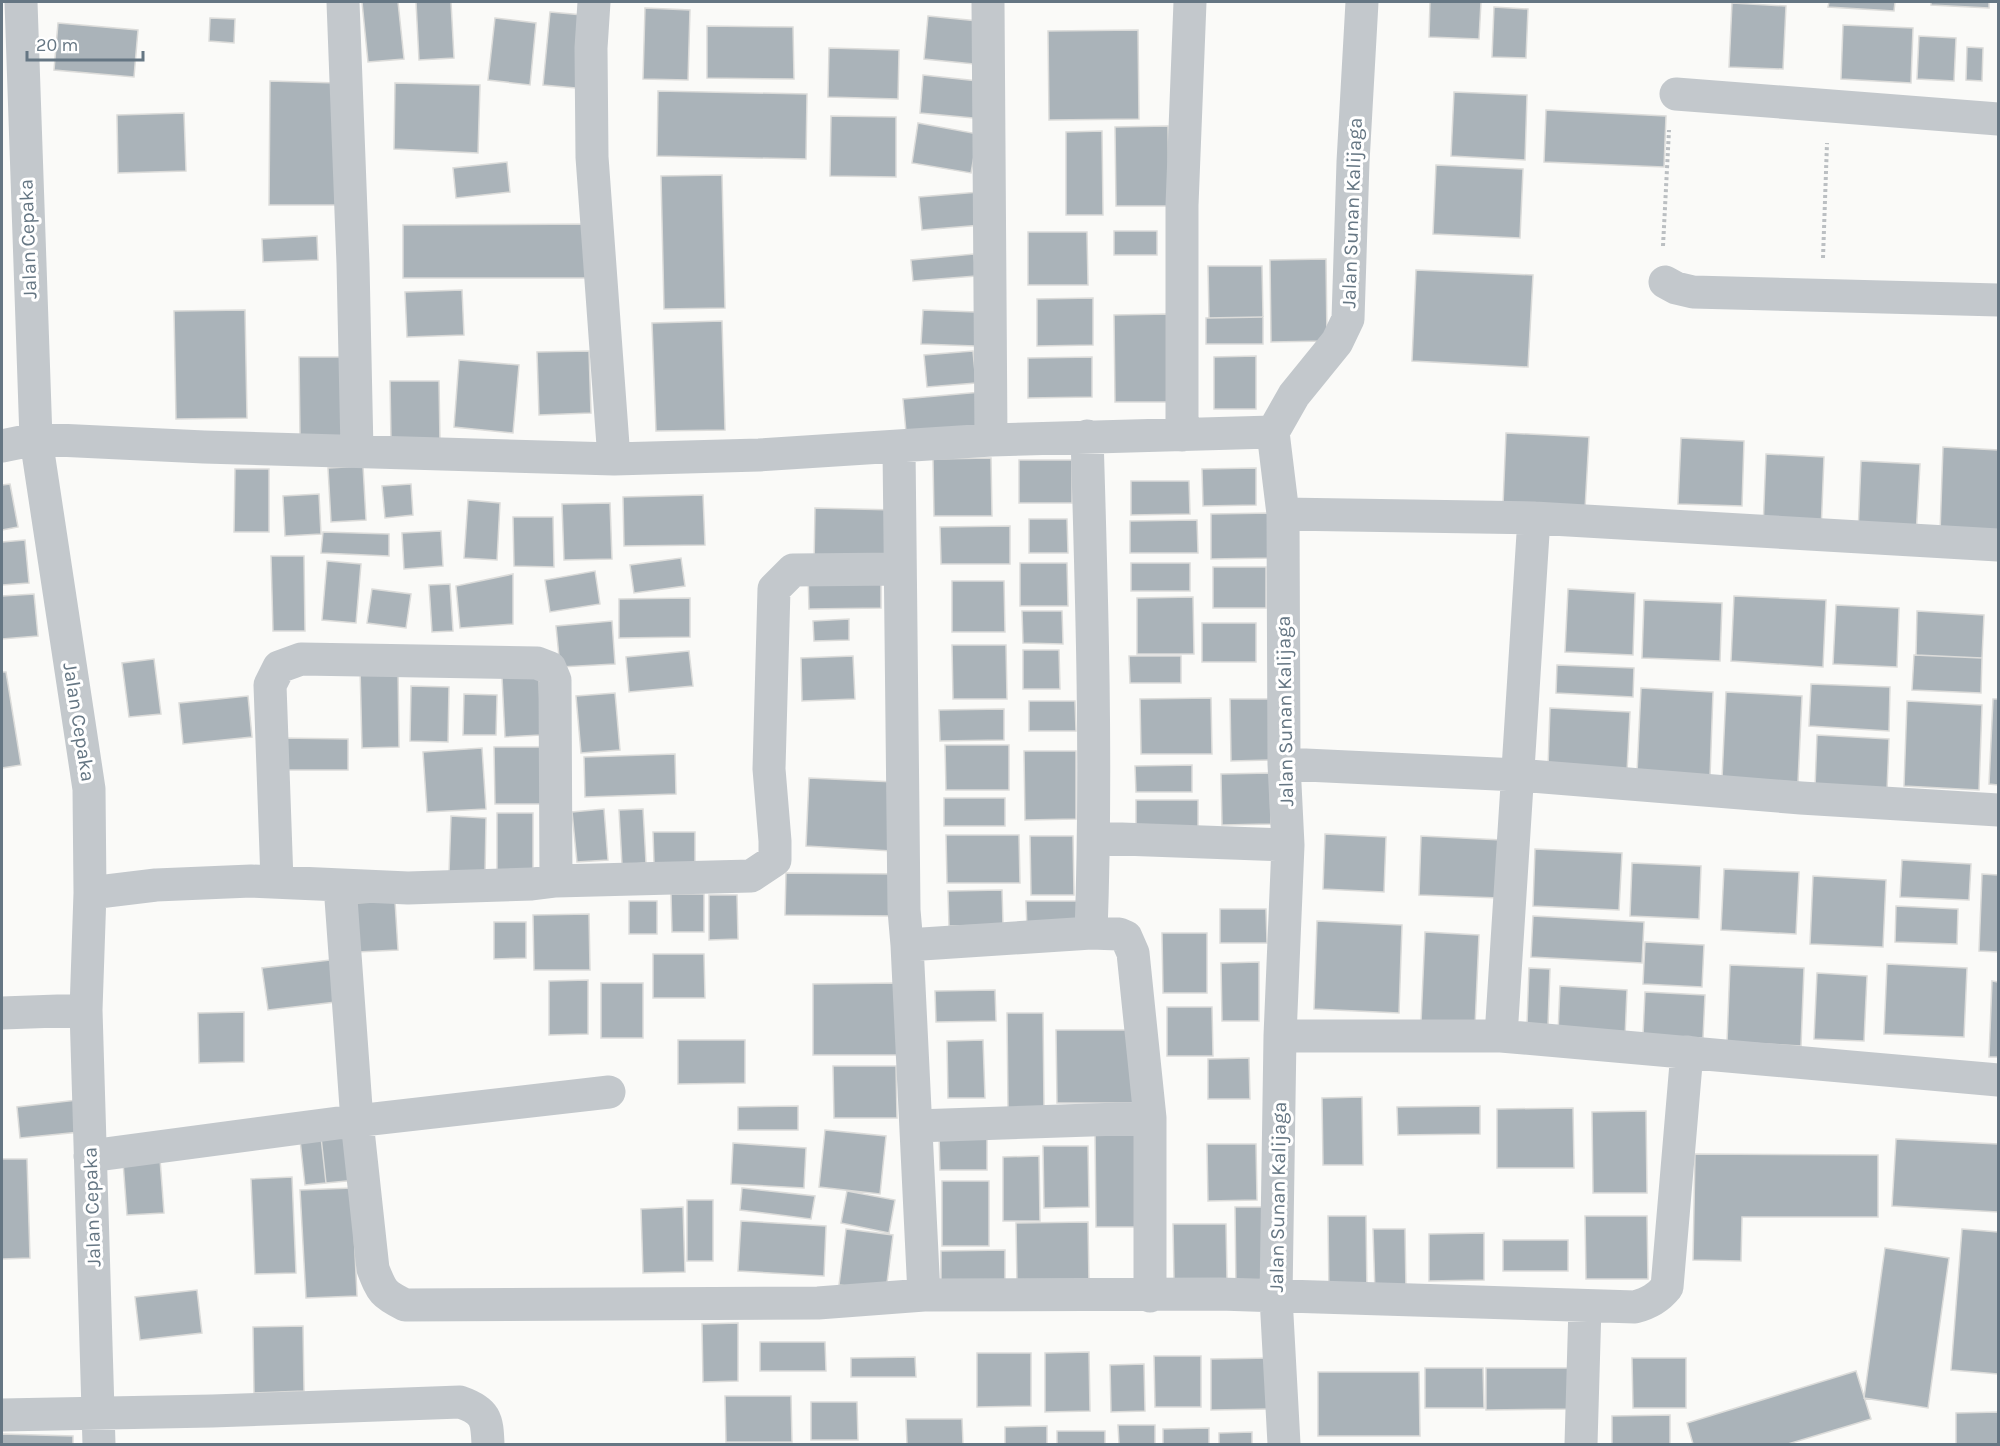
<svg xmlns="http://www.w3.org/2000/svg" width="2000" height="1446" viewBox="0 0 2000 1446" font-family="Karla,sans-serif">
	<rect width="100%" height="100%" fill="#fafaf8"/>
	<!-- building -->
	<path fill="#aab3b9" stroke="#dcdcda" stroke-width="1.5" d="M 362,2 L 398,2 L 404,59 L 368,62 Z
		M 416,2 L 451,2 L 454,58 L 419,60 Z
		M 1430,2 L 1481,2 L 1479,39 L 1429,37 Z
		M 1829,2 L 1895,2 L 1894,11 L 1828,7 Z
		M 1931,2 L 1989,2 L 1989,8 L 1931,5 Z
		M 1732,3 L 1786,6 L 1783,69 L 1729,67 Z
		M 1494,7 L 1528,9 L 1526,58 L 1492,57 Z
		M 645,8 L 690,10 L 688,80 L 643,79 Z
		M 550,12 L 583,15 L 576,88 L 543,85 Z
		M 928,16 L 978,21 L 974,64 L 924,59 Z
		M 210,18 L 235,19 L 234,43 L 209,41 Z
		M 495,18 L 536,23 L 530,85 L 488,80 Z
		M 58,23 L 138,30 L 134,77 L 54,70 Z
		M 1843,25 L 1913,28 L 1911,83 L 1841,79 Z
		M 707,26 L 793,27 L 794,79 L 707,78 Z
		M 1138,30 L 1139,119 L 1049,120 L 1048,31 Z
		M 1919,36 L 1956,38 L 1954,81 L 1917,79 Z
		M 1967,47 L 1983,48 L 1982,81 L 1966,80 Z
		M 829,48 L 899,50 L 898,99 L 828,97 Z
		M 923,75 L 987,82 L 984,119 L 920,113 Z
		M 270,81 L 337,83 L 336,205 L 269,205 Z
		M 395,83 L 480,85 L 478,153 L 394,149 Z
		M 658,91 L 807,94 L 806,159 L 657,156 Z
		M 1454,92 L 1527,95 L 1525,160 L 1451,156 Z
		M 1546,110 L 1666,116 L 1664,167 L 1544,162 Z
		M 184,113 L 186,171 L 118,173 L 117,115 Z
		M 831,116 L 896,117 L 896,177 L 830,176 Z
		M 918,123 L 978,134 L 971,173 L 912,163 Z
		M 1168,126 L 1169,206 L 1116,206 L 1115,127 Z
		M 1102,131 L 1103,215 L 1066,215 L 1066,132 Z
		M 507,162 L 510,192 L 456,198 L 453,168 Z
		M 1436,165 L 1523,169 L 1520,238 L 1433,234 Z
		M 722,175 L 725,308 L 664,309 L 661,176 Z
		M 979,192 L 982,225 L 922,230 L 919,197 Z
		M 597,224 L 597,278 L 403,278 L 403,225 Z
		M 1114,231 L 1157,231 L 1157,255 L 1114,255 Z
		M 1028,232 L 1087,232 L 1088,285 L 1028,285 Z
		M 317,236 L 318,260 L 263,262 L 262,239 Z
		M 974,254 L 976,276 L 913,281 L 911,260 Z
		M 1326,259 L 1327,341 L 1271,342 L 1270,260 Z
		M 1208,266 L 1262,266 L 1263,317 L 1209,318 Z
		M 1416,270 L 1533,275 L 1528,367 L 1412,361 Z
		M 462,290 L 464,335 L 407,337 L 405,292 Z
		M 1093,298 L 1093,345 L 1037,346 L 1037,299 Z
		M 245,310 L 247,418 L 176,419 L 174,311 Z
		M 923,310 L 976,312 L 975,346 L 921,344 Z
		M 1168,314 L 1169,402 L 1115,402 L 1114,315 Z
		M 1263,317 L 1263,344 L 1206,344 L 1206,318 Z
		M 722,321 L 725,430 L 656,431 L 652,323 Z
		M 589,351 L 591,413 L 539,415 L 537,352 Z
		M 973,351 L 976,383 L 927,387 L 924,355 Z
		M 1256,356 L 1256,409 L 1214,409 L 1214,357 Z
		M 299,357 L 346,357 L 346,436 L 300,436 Z
		M 1092,357 L 1092,397 L 1028,398 L 1028,358 Z
		M 459,360 L 519,365 L 513,433 L 454,427 Z
		M 390,381 L 439,381 L 440,443 L 391,443 Z
		M 981,392 L 985,436 L 907,443 L 903,399 Z
		M 1506,433 L 1589,437 L 1585,509 L 1503,505 Z
		M 1681,438 L 1744,441 L 1742,506 L 1678,504 Z
		M 1943,447 L 1998,450 L 1998,537 L 1940,533 Z
		M 1766,454 L 1824,457 L 1821,532 L 1763,529 Z
		M 991,458 L 992,516 L 934,516 L 933,459 Z
		M 1019,460 L 1072,460 L 1072,503 L 1019,503 Z
		M 1861,461 L 1920,464 L 1916,536 L 1858,534 Z
		M 363,466 L 366,520 L 331,522 L 328,468 Z
		M 1256,468 L 1256,505 L 1203,506 L 1202,469 Z
		M 235,469 L 269,469 L 269,532 L 234,532 Z
		M 1131,481 L 1189,481 L 1190,514 L 1131,515 Z
		M 10,484 L 18,527 L 2,530 L 2,485 Z
		M 411,484 L 413,515 L 385,518 L 382,486 Z
		M 319,494 L 321,534 L 285,536 L 283,496 Z
		M 703,495 L 705,545 L 624,546 L 623,497 Z
		M 468,500 L 500,503 L 497,560 L 464,558 Z
		M 610,503 L 612,559 L 564,560 L 562,504 Z
		M 815,508 L 895,510 L 894,567 L 814,565 Z
		M 1272,513 L 1272,558 L 1211,559 L 1211,514 Z
		M 513,517 L 553,517 L 554,567 L 514,566 Z
		M 1029,519 L 1067,519 L 1068,553 L 1029,553 Z
		M 1197,520 L 1198,553 L 1130,553 L 1130,521 Z
		M 1010,526 L 1010,564 L 941,564 L 940,527 Z
		M 441,531 L 443,566 L 404,569 L 402,533 Z
		M 323,532 L 389,534 L 389,556 L 321,553 Z
		M 25,540 L 29,583 L 2,585 L 2,542 Z
		M 271,556 L 304,556 L 305,631 L 273,631 Z
		M 681,558 L 685,586 L 634,593 L 630,565 Z
		M 327,561 L 361,564 L 356,623 L 322,620 Z
		M 1020,563 L 1067,563 L 1068,606 L 1020,606 Z
		M 1131,563 L 1190,563 L 1190,591 L 1131,591 Z
		M 1213,567 L 1266,567 L 1266,608 L 1213,608 Z
		M 595,571 L 600,604 L 550,612 L 545,580 Z
		M 808,573 L 881,573 L 881,608 L 809,609 Z
		M 513,574 L 513,624 L 460,628 L 456,586 Z
		M 952,581 L 1004,581 L 1005,632 L 952,632 Z
		M 450,584 L 453,631 L 432,632 L 429,585 Z
		M 372,589 L 411,594 L 406,628 L 367,623 Z
		M 1568,589 L 1635,593 L 1633,655 L 1565,652 Z
		M 34,594 L 38,636 L 2,639 L 2,596 Z
		M 1734,596 L 1826,600 L 1823,667 L 1731,661 Z
		M 1193,597 L 1194,654 L 1137,654 L 1137,598 Z
		M 690,598 L 690,637 L 619,638 L 619,599 Z
		M 1644,600 L 1722,603 L 1720,661 L 1642,658 Z
		M 1836,605 L 1899,608 L 1897,667 L 1833,664 Z
		M 1022,611 L 1062,611 L 1063,644 L 1023,643 Z
		M 1917,611 L 1984,615 L 1982,658 L 1916,655 Z
		M 849,619 L 849,640 L 814,641 L 813,621 Z
		M 612,621 L 615,664 L 560,667 L 556,626 Z
		M 1202,623 L 1256,623 L 1256,662 L 1202,662 Z
		M 952,645 L 1006,645 L 1007,699 L 953,699 Z
		M 1023,650 L 1059,650 L 1060,689 L 1023,689 Z
		M 689,651 L 693,686 L 629,692 L 626,657 Z
		M 1914,655 L 1982,658 L 1981,693 L 1912,690 Z
		M 853,656 L 855,699 L 802,701 L 801,658 Z
		M 1129,656 L 1181,656 L 1181,683 L 1130,683 Z
		M 154,659 L 161,714 L 129,717 L 122,663 Z
		M 1557,665 L 1634,668 L 1633,697 L 1556,693 Z
		M 360,667 L 398,667 L 399,747 L 362,748 Z
		M 2,672 L 6,672 L 21,765 L 2,768 Z
		M 539,676 L 541,735 L 505,737 L 502,677 Z
		M 1811,684 L 1890,687 L 1889,731 L 1809,726 Z
		M 411,686 L 449,687 L 448,742 L 410,741 Z
		M 1641,688 L 1713,692 L 1710,777 L 1637,773 Z
		M 1726,692 L 1802,696 L 1798,782 L 1722,779 Z
		M 615,693 L 620,750 L 581,753 L 576,696 Z
		M 464,694 L 497,695 L 496,735 L 463,735 Z
		M 248,696 L 252,737 L 183,744 L 179,703 Z
		M 1211,698 L 1212,754 L 1141,754 L 1140,699 Z
		M 1230,699 L 1274,699 L 1275,760 L 1231,761 Z
		M 1993,699 L 1998,699 L 1998,785 L 1989,784 Z
		M 1029,701 L 1075,701 L 1076,731 L 1029,731 Z
		M 1907,701 L 1982,705 L 1979,790 L 1904,786 Z
		M 1550,708 L 1630,712 L 1627,772 L 1548,768 Z
		M 1004,709 L 1004,740 L 940,741 L 939,710 Z
		M 1817,735 L 1889,739 L 1887,791 L 1815,788 Z
		M 282,738 L 348,739 L 348,770 L 283,770 Z
		M 945,745 L 1009,745 L 1009,790 L 946,790 Z
		M 494,747 L 547,747 L 547,804 L 495,804 Z
		M 482,748 L 486,809 L 427,812 L 423,752 Z
		M 1024,751 L 1076,751 L 1076,819 L 1025,820 Z
		M 675,754 L 676,794 L 585,797 L 584,757 Z
		M 1192,765 L 1192,792 L 1136,792 L 1135,766 Z
		M 1270,773 L 1271,824 L 1222,825 L 1221,774 Z
		M 809,778 L 895,782 L 892,851 L 806,846 Z
		M 944,798 L 1005,798 L 1005,826 L 944,826 Z
		M 1136,800 L 1198,800 L 1198,831 L 1136,831 Z
		M 604,809 L 608,860 L 577,862 L 572,812 Z
		M 643,809 L 646,863 L 622,865 L 619,810 Z
		M 497,813 L 533,813 L 533,875 L 497,874 Z
		M 451,816 L 486,818 L 485,874 L 449,873 Z
		M 653,832 L 695,832 L 695,863 L 654,863 Z
		M 1325,834 L 1386,837 L 1384,892 L 1323,889 Z
		M 946,835 L 1019,835 L 1020,883 L 947,883 Z
		M 1030,836 L 1073,836 L 1074,895 L 1031,895 Z
		M 1421,836 L 1502,840 L 1500,898 L 1419,895 Z
		M 1535,849 L 1622,853 L 1619,910 L 1533,906 Z
		M 1902,860 L 1971,864 L 1969,900 L 1900,897 Z
		M 1632,863 L 1701,866 L 1699,919 L 1630,916 Z
		M 1724,869 L 1799,872 L 1796,934 L 1721,930 Z
		M 786,873 L 896,874 L 895,916 L 785,915 Z
		M 1982,874 L 1998,875 L 1998,952 L 1979,951 Z
		M 1813,876 L 1886,880 L 1883,947 L 1810,944 Z
		M 1002,890 L 1003,925 L 949,926 L 948,891 Z
		M 671,894 L 704,894 L 704,932 L 672,932 Z
		M 709,895 L 737,895 L 738,939 L 709,940 Z
		M 395,901 L 398,950 L 357,952 L 354,903 Z
		M 629,901 L 657,901 L 657,934 L 629,934 Z
		M 1026,901 L 1077,901 L 1078,930 L 1027,930 Z
		M 1896,906 L 1958,909 L 1957,944 L 1895,942 Z
		M 1220,909 L 1266,909 L 1267,943 L 1220,943 Z
		M 589,914 L 590,970 L 534,970 L 533,915 Z
		M 1533,916 L 1644,922 L 1642,963 L 1531,957 Z
		M 1317,921 L 1402,925 L 1399,1013 L 1314,1009 Z
		M 494,922 L 526,922 L 526,958 L 494,959 Z
		M 1425,932 L 1479,935 L 1475,1026 L 1421,1023 Z
		M 1162,933 L 1207,933 L 1207,993 L 1163,993 Z
		M 1645,942 L 1704,945 L 1702,987 L 1643,984 Z
		M 653,954 L 704,954 L 705,998 L 653,998 Z
		M 330,960 L 336,1002 L 268,1010 L 262,968 Z
		M 1259,962 L 1259,1021 L 1222,1021 L 1221,963 Z
		M 1887,964 L 1967,968 L 1964,1037 L 1884,1034 Z
		M 1730,965 L 1804,968 L 1801,1046 L 1727,1042 Z
		M 1529,968 L 1550,969 L 1548,1026 L 1527,1025 Z
		M 1817,973 L 1867,976 L 1864,1041 L 1814,1039 Z
		M 588,980 L 588,1034 L 549,1035 L 549,981 Z
		M 1992,981 L 1998,982 L 1998,1057 L 1989,1057 Z
		M 601,983 L 643,983 L 643,1038 L 601,1038 Z
		M 898,983 L 899,1055 L 813,1055 L 813,984 Z
		M 1560,986 L 1627,990 L 1625,1037 L 1558,1034 Z
		M 995,990 L 996,1021 L 936,1022 L 935,991 Z
		M 1645,992 L 1705,995 L 1703,1038 L 1643,1035 Z
		M 1167,1007 L 1212,1007 L 1213,1056 L 1167,1056 Z
		M 244,1012 L 244,1062 L 199,1063 L 198,1013 Z
		M 1007,1013 L 1043,1013 L 1044,1108 L 1008,1108 Z
		M 1056,1030 L 1134,1030 L 1135,1103 L 1057,1103 Z
		M 678,1040 L 745,1040 L 745,1083 L 678,1084 Z
		M 983,1040 L 985,1098 L 948,1098 L 947,1041 Z
		M 1249,1058 L 1250,1099 L 1208,1099 L 1208,1059 Z
		M 833,1066 L 896,1066 L 897,1118 L 834,1118 Z
		M 1362,1097 L 1363,1165 L 1323,1165 L 1322,1098 Z
		M 77,1100 L 80,1132 L 20,1138 L 17,1107 Z
		M 798,1106 L 798,1130 L 738,1130 L 738,1107 Z
		M 1480,1106 L 1480,1134 L 1398,1135 L 1397,1107 Z
		M 1573,1108 L 1574,1168 L 1497,1168 L 1497,1109 Z
		M 1646,1111 L 1647,1193 L 1593,1193 L 1592,1112 Z
		M 825,1130 L 886,1136 L 880,1194 L 819,1187 Z
		M 1095,1132 L 1138,1133 L 1138,1227 L 1096,1227 Z
		M 987,1133 L 987,1170 L 940,1170 L 939,1134 Z
		M 352,1134 L 357,1180 L 326,1183 L 321,1137 Z
		M 321,1137 L 326,1183 L 305,1185 L 300,1140 Z
		M 1896,1139 L 1998,1144 L 1998,1212 L 1892,1206 Z
		M 733,1143 L 806,1148 L 804,1188 L 731,1184 Z
		M 1207,1144 L 1256,1144 L 1257,1200 L 1208,1201 Z
		M 1043,1146 L 1088,1146 L 1089,1207 L 1044,1208 Z
		M 1695,1154 L 1878,1155 L 1878,1217 L 1742,1217 L 1741,1261 L 1693,1260 Z
		M 1039,1156 L 1040,1221 L 1003,1221 L 1003,1157 Z
		M 2,1159 L 27,1159 L 30,1258 L 2,1259 Z
		M 160,1159 L 164,1213 L 127,1215 L 123,1162 Z
		M 292,1177 L 296,1273 L 255,1274 L 251,1179 Z
		M 942,1181 L 989,1181 L 989,1246 L 942,1246 Z
		M 352,1188 L 357,1296 L 306,1298 L 300,1190 Z
		M 742,1188 L 815,1196 L 811,1219 L 740,1210 Z
		M 847,1191 L 895,1200 L 889,1233 L 841,1223 Z
		M 687,1200 L 713,1200 L 713,1261 L 687,1261 Z
		M 683,1207 L 685,1272 L 643,1273 L 641,1209 Z
		M 1235,1207 L 1268,1207 L 1268,1290 L 1236,1290 Z
		M 1328,1216 L 1366,1216 L 1367,1298 L 1329,1298 Z
		M 1585,1216 L 1647,1216 L 1648,1279 L 1586,1279 Z
		M 741,1221 L 826,1226 L 824,1276 L 738,1271 Z
		M 1088,1222 L 1089,1284 L 1017,1284 L 1016,1223 Z
		M 1173,1224 L 1226,1224 L 1227,1279 L 1174,1279 Z
		M 846,1229 L 893,1235 L 886,1291 L 839,1285 Z
		M 1373,1229 L 1405,1229 L 1406,1293 L 1375,1293 Z
		M 1962,1229 L 1998,1232 L 1998,1374 L 1951,1370 Z
		M 1484,1233 L 1484,1280 L 1429,1281 L 1429,1234 Z
		M 1503,1240 L 1568,1240 L 1568,1271 L 1503,1271 Z
		M 1885,1248 L 1949,1258 L 1928,1408 L 1864,1398 Z
		M 1005,1250 L 1005,1289 L 941,1290 L 941,1251 Z
		M 197,1290 L 202,1333 L 140,1340 L 135,1297 Z
		M 738,1323 L 738,1381 L 703,1382 L 702,1324 Z
		M 303,1326 L 304,1391 L 254,1393 L 253,1327 Z
		M 760,1342 L 825,1342 L 826,1371 L 760,1371 Z
		M 1089,1352 L 1090,1411 L 1045,1412 L 1045,1353 Z
		M 977,1353 L 1031,1353 L 1031,1406 L 977,1407 Z
		M 1154,1356 L 1201,1356 L 1201,1407 L 1155,1407 Z
		M 915,1357 L 916,1377 L 851,1377 L 851,1358 Z
		M 1277,1358 L 1277,1409 L 1211,1410 L 1211,1359 Z
		M 1632,1358 L 1686,1358 L 1686,1408 L 1633,1408 Z
		M 1144,1364 L 1145,1411 L 1111,1412 L 1110,1365 Z
		M 1425,1368 L 1483,1368 L 1484,1408 L 1425,1408 Z
		M 1486,1368 L 1568,1368 L 1568,1409 L 1486,1410 Z
		M 1856,1371 L 1871,1419 L 1788,1444 L 1693,1444 L 1687,1423 Z
		M 1318,1372 L 1419,1372 L 1420,1436 L 1318,1436 Z
		M 725,1396 L 791,1396 L 792,1442 L 726,1442 Z
		M 811,1402 L 857,1402 L 858,1440 L 811,1440 Z
		M 1998,1412 L 1998,1444 L 1956,1444 L 1956,1413 Z
		M 1670,1415 L 1670,1444 L 1612,1444 L 1612,1416 Z
		M 906,1419 L 962,1419 L 963,1444 L 907,1444 Z
		M 1118,1425 L 1155,1425 L 1155,1444 L 1119,1444 Z
		M 1047,1426 L 1047,1444 L 1005,1444 L 1005,1427 Z
		M 1209,1428 L 1209,1444 L 1163,1444 L 1163,1429 Z
		M 1057,1431 L 1105,1431 L 1105,1444 L 1057,1444 Z
		M 1252,1432 L 1252,1444 L 1219,1444 L 1219,1433 Z
		M 2,1434 L 73,1436 L 73,1444 L 2,1444 Z"/>
	<g fill="none" stroke-linecap="round" stroke-linejoin="round">
		<!-- path -->
		<path stroke="#bbbfc2" stroke-width="4" stroke-dasharray="3 3" stroke-linecap="butt" d="M 1663,246 L 1669,130
			M 1823,258 L 1827,143"/>
		<!-- minor -->
		<path stroke="#c3c8cc" stroke-width="33" d="M 21,2 L 36,439 L 89,789 L 90,893 L 86,1010 L 99,1444
			M 343,2 L 353,264 L 357,451
			M 594,2 L 591,48 L 592,157 L 614,459
			M 988,2 L 991,440 L 1273,432
			M 1676,94 L 1998,119
			M 1665,282 L 1676,288 L 1693,292 L 1998,300
			M 1182,435 L 1182,205 L 1190,2
			M 1087,436 C 1092,602 1097,768 1091,933
			M 2,446 L 36,439 L 204,447 L 614,459 L 759,455 L 991,440
			M 899,447 L 904,910 L 907,945
			M 1283,514 L 1534,518 L 1998,545
			M 1284,764 L 1518,775 L 1801,798 L 1998,810
			M 1094,838 L 1288,845
			M 277,881 L 270,685 L 279,667 L 301,659 L 537,663 L 550,668 L 555,680 L 556,881
			M 340,885 L 357,1121 L 373,1269 C 382,1292 383,1294 405,1305 L 818,1303 L 924,1295
			M 90,893 L 156,885 L 251,881 L 408,888 L 532,884 L 556,881 L 751,876 L 775,860 L 775,841 L 769,769 L 774,589 L 793,570 L 900,569
			M 2,1013 L 86,1010
			M 1280,1036 L 1501,1036 L 1998,1080
			M 1501,1036 L 1534,518
			M 916,1126 L 1150,1118
			M 90,1156 L 338,1123 L 609,1092
			M 1150,1296 L 1150,1118 L 1133,953 L 1126,937 L 1119,934 L 1091,933 L 907,945 L 924,1295 L 1220,1294 L 1635,1307 C 1649,1303 1658,1298 1667,1287 L 1687,1052
			M 2,1415 L 212,1411 L 460,1402 C 486,1411 487,1419 488,1444
			M 1284,1444 L 1276,1297 L 1280,1036 L 1288,845 L 1284,764 L 1283,514 L 1273,432 L 1294,395 L 1337,342 L 1348,319 L 1353,162 L 1362,2
			M 1581,1444 L 1585,1306"/>
	</g>
	<g text-anchor="middle" dominant-baseline="central" stroke-width="6" stroke-linejoin="round" paint-order="stroke">
		<!-- street labels -->
		<g font-size="20" fill="#657683" stroke="#fff">
			<text transform="translate(1352 213) rotate(-88)">Jalan Sunan Kalijaga</text>
			<text transform="translate(28 239) rotate(-92)">Jalan Cepaka</text>
			<text transform="translate(1285 711) rotate(-91)">Jalan Sunan Kalijaga</text>
			<text transform="translate(79 722) rotate(81)">Jalan Cepaka</text>
			<text transform="translate(1278 1197) rotate(-89)">Jalan Sunan Kalijaga</text>
			<text transform="translate(92 1207) rotate(-92)">Jalan Cepaka</text>
		</g>
	</g>
	<!-- border -->
	<rect width="2000" height="1446" fill="none" stroke="#657683" stroke-width="6"/>
	<!-- scale -->
	<path d="M27 51v9h116v-9" fill="none" stroke="#657683" stroke-width="3"/>
	<text x="36" y="51" font-size="18" fill="#657683" stroke="#ffffff" stroke-width="4.5" paint-order="stroke">20 m</text>
</svg>
